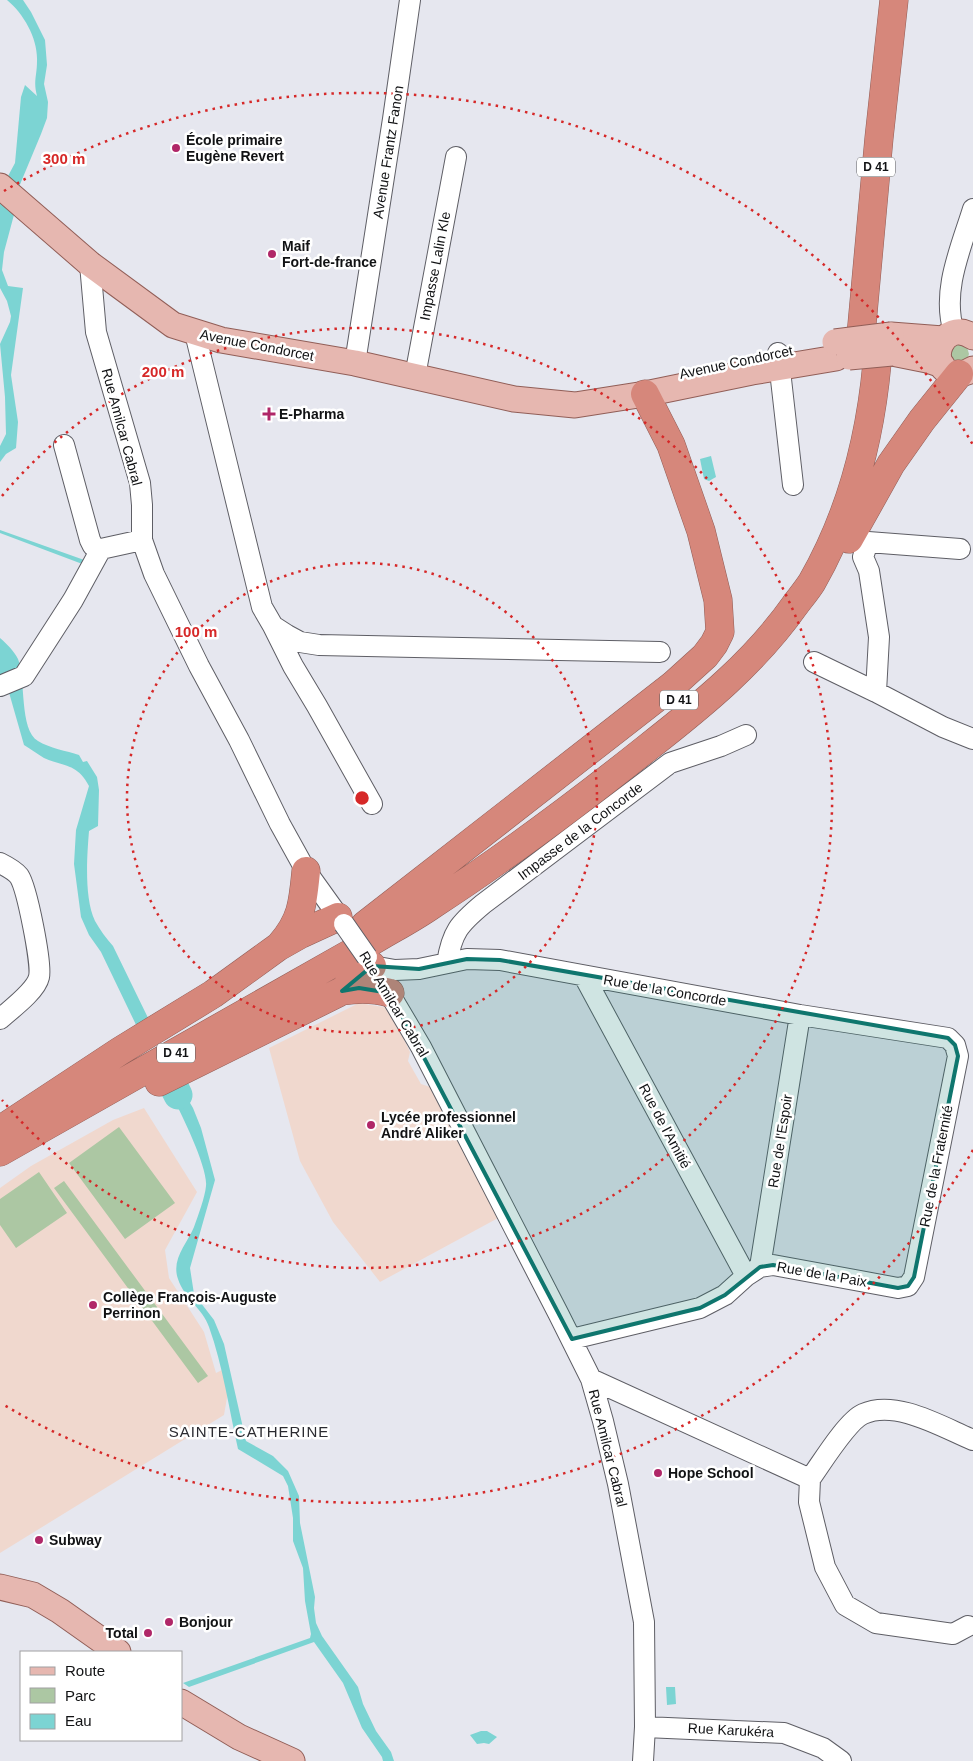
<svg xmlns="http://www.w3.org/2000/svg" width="973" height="1761" viewBox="0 0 973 1761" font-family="Arial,sans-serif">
	<rect width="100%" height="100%" fill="#e6e7ef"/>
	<!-- education -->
	<path fill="#f0d8ce" d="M 359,1003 L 389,1008 L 410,1052 L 408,1061 L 421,1084 L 433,1088 L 500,1217 L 380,1282 L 333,1222 L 300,1161 L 269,1048 Z
		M 144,1108 L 197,1192 L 165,1250 L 169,1278 L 204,1332 L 216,1373 L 224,1369 L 230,1380 L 224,1415 L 0,1553 L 0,1188 L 31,1166 L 113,1120 Z"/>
	<!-- green -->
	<path fill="#acc7a3" d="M 955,343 L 967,347 L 969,354 L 967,360 L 953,363 L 948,350 Z
		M 119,1127 L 175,1203 L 125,1239 L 69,1163 Z
		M 39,1172 L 67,1213 L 16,1248 L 0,1225 L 0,1199 Z
		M 64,1181 L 208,1376 L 198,1383 L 54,1188 Z"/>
	<!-- water -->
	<path fill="#7cd4d3" d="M 7,0 L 23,0 L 31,12 L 45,40 L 47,65 L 44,84 L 48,102 L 47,118 L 41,134 L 16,194 L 15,211 L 4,252 L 2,270 L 8,286 L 23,288 L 11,375 L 18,422 L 16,448 L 6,454 L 0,462 L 0,446 L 6,434 L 5,397 L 0,344 L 10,322 L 11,316 L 7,301 L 0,288 L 0,191 L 15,163 L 21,97 L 25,85 L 37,96 C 33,81 37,76 37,61 C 38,39 24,14 7,0 Z
		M 711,456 L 716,477 L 709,481 L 704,479 L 700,459 Z
		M 0,530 L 87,561 L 85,565 L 0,533 Z
		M 0,638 C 7,644 14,651 18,659 C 26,678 19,730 38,741 C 49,748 67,751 79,755 L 83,762 L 87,761 L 97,777 L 99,790 L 98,826 L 89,831 C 87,856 84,898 95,921 C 100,930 106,938 113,946 L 151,1024 L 139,1031 L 101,952 L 89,935 L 81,917 L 74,864 L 76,830 L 89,786 C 77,763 64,767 44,758 C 37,754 31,749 24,745 L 8,689 L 0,675 Z
		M 183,1091 L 193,1108 L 201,1128 L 215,1180 L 190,1268 L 194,1294 L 214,1320 L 224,1344 L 246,1441 L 273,1456 L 288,1471 L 299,1496 L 300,1523 L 315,1597 L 314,1608 L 316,1623 L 322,1636 L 358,1687 L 363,1704 L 376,1731 L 391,1752 L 394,1761 L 383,1761 L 382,1757 L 362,1728 L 343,1683 L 314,1642 L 189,1687 L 183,1683 L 310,1638 L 311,1634 L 305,1601 L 303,1568 L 293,1541 L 293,1518 L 288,1486 L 283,1476 L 238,1449 C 229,1409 223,1366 209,1327 C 203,1309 184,1298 178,1279 C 171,1259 187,1244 194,1227 C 198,1216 205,1197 206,1186 C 208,1168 182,1115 173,1098 Z
		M 666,1687 L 675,1687 L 676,1704 L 667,1705 Z
		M 481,1731 L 487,1731 L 497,1737 L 489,1744 L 484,1743 L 477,1744 L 470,1735 Z"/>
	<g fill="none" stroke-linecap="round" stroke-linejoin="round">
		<!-- river -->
		<path stroke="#7cd4d3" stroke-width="29" d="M 172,1083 L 178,1095"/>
		<!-- minor casing -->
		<g stroke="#5e5e65" stroke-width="22">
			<path id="minor" d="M 90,264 L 96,332 L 140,483 L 142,505 L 142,540 L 154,574 L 199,666 L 239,740 L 280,824 L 306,871 L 344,924
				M 954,332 C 941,291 961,248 973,209
				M 195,333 L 262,607 L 273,626 L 287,635 L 300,642 L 319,645 L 660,652
				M 778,353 L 793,485
				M 355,363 L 393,119 L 410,0
				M 415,376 L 456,157
				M 64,445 L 90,540 L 93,546 L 101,549
				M 273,626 L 293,666 L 317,706 L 372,804
				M 814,662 L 876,692 L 943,727 L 973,739
				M 0,686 L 24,676 L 73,600 L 101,549 L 142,540
				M 876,692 L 879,637 L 869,571 L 863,557 L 868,542 L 960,549
				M 0,863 C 6,866 15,871 19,876 C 27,888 42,964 39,977 C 36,991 10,1010 0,1019
				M 447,963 C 452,932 459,924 483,904 L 670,763 L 721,746 L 746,735
				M 372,966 L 395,970 L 419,969 L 467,959 L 500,960 L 800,1015 L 948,1038 L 955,1045 L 958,1056 L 914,1277 L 908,1286 L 898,1288 L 773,1265 L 760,1267 L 746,1276 L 725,1295 L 700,1308 L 572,1339
				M 584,976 L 746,1276
				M 382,981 L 421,1047 L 559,1315 L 591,1379 L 603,1421 L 618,1484 L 644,1622 L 645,1727 L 643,1761
				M 760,1267 L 800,1015
				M 591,1379 L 810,1479
				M 810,1479 L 809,1502 L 825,1567 L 845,1605 L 876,1623 L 953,1634 L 968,1626
				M 810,1479 C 821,1464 847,1421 863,1414 C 896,1399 942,1427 973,1440
				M 645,1727 L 784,1733 L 823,1748 L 841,1761"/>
		</g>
		<!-- major casing -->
		<g stroke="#915e57" stroke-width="27">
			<path id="major" d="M 0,186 L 90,264 L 173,325 L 221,340 L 355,363 L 514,399 L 575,405 L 645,394 L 752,372 L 836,358
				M 891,335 L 943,339
				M 973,337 C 943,316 923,366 954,374 C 961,375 967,373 973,369
				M 892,353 L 927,360 L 942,365
				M 0,1587 L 33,1595 L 60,1611 L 118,1652
				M 181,1702 L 239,1737 L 292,1761"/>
		</g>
		<!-- highway casing -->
		<g stroke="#915e57" stroke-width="29">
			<path id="highway" d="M 861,335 L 879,138 L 894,0
				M 849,539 L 891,464 L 922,420 L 959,374
				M 365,925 L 673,685 L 705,656 L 714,644 L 720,632 L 718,600 L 701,531 L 671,445 L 645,394
				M 369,943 C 390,930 412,919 432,905 C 506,857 578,803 647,748 C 702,705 755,662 795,605 C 801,597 807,590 812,582 C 851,514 870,440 877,363
				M 281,944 C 302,920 303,902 306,871
				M 342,991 C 359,988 373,988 390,993
				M 159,1082 L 342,991 L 372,966
				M 0,1130 L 120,1051 L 213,994 L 278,947 L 301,934 L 338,917
				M 0,1152 L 351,953"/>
		</g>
		<!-- minor -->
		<use href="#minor" stroke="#fff" stroke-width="20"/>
		<!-- major -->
		<use href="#major" stroke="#e6b7b0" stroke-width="25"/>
		<!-- highway -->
		<use href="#highway" stroke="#d6877b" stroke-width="28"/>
		<!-- minor-bridge casing -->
		<g stroke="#5e5e65" stroke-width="22" stroke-linecap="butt">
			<path id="minor-bridge" d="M 344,924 L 367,957"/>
		</g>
		<!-- major-bridge casing -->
		<g stroke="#915e57" stroke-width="27" stroke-linecap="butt">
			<path id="major-bridge" d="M 835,342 L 891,335
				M 849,357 L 892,353"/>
		</g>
		<!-- minor-bridge -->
		<use href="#minor-bridge" stroke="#fff" stroke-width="20"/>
		<!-- major-bridge -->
		<use href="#major-bridge" stroke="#e6b7b0" stroke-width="25"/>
	</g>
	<!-- marked area -->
	<path fill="#0f766e" fill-opacity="0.2" stroke="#0f766e" stroke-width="4" stroke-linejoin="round" d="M 467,959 L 500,960 L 948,1038 L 955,1045 L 958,1056 L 914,1277 L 908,1286 L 898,1288 L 773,1265 L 760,1267 L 725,1295 L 700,1308 L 572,1339 L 390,993 L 359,988 L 342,991 L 372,966 L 419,969 Z"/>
	<!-- distance rings -->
	<g fill="none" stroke="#d62828" stroke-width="2.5" stroke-dasharray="2.5 5">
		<circle cx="362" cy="798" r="235"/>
		<path d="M2 496A470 470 0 1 1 2 1100"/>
		<path d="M973 1150A705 705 0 0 1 4 1405M4 191A705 705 0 0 1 973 445"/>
	</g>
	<!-- markers -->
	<g fill="#b02768" stroke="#fff" stroke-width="2">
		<circle cx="176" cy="148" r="5"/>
		<circle cx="272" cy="254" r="5"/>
		<path d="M266.5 406.5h5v5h5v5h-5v5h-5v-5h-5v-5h5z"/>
		<circle cx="371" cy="1125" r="5"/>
		<circle cx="93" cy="1305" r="5"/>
		<circle cx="658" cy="1473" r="5"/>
		<circle cx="39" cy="1540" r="5"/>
		<circle cx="169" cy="1622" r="5"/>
		<circle cx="148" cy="1633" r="5"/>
	</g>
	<g text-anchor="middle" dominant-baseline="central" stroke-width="5" stroke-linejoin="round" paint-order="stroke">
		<!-- shield labels -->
		<g fill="#fff" stroke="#58595a" stroke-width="1">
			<rect x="857" y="157.5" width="38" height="19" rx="4"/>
			<rect x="660" y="690.5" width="38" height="19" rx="4"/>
			<rect x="157" y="1043.5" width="38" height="19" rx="4"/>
		</g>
		<g font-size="12" font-weight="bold" fill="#111214">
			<text x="876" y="167">D 41</text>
			<text x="679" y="700">D 41</text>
			<text x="176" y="1053">D 41</text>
		</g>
		<!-- poi labels -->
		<g font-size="14" font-weight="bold" fill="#111214" stroke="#fff" text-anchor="start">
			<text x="186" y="140">École primaire<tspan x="186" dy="16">Eugène Revert</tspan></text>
			<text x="282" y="246">Maif<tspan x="282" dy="16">Fort-de-france</tspan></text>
			<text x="279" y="414">E-Pharma</text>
			<text x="381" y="1117">Lycée professionnel<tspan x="381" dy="16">André Aliker</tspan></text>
			<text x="103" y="1297">Collège François-Auguste<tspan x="103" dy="16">Perrinon</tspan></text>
			<text x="668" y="1473">Hope School</text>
			<text x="49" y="1540">Subway</text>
			<text x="179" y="1622">Bonjour</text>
			<text x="138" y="1633" text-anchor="end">Total</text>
		</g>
		<!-- street labels -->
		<g font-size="14" fill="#111214" stroke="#fff">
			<text transform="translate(388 152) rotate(-81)">Avenue Frantz Fanon</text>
			<text transform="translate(435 266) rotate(-79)">Impasse Lalin Kle</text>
			<text transform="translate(257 345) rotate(11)">Avenue Condorcet</text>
			<text transform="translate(736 362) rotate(-12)">Avenue Condorcet</text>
			<text transform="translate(122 427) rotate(75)">Rue Amilcar Cabral</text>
			<text transform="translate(580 831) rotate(-37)">Impasse de la Concorde</text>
			<text transform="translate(665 990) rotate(10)">Rue de la Concorde</text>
			<text transform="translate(394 1004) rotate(59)">Rue Amilcar Cabral</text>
			<text transform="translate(665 1126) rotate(62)">Rue de l'Amitié</text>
			<text transform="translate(780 1141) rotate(-81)">Rue de l'Espoir</text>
			<text transform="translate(936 1166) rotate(-79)">Rue de la Fraternité</text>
			<text transform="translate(822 1274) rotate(10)">Rue de la Paix</text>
			<text transform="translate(608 1448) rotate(76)">Rue Amilcar Cabral</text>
			<text transform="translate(731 1730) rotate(3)">Rue Karukéra</text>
		</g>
		<!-- neighbourhood labels -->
		<g font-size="15" letter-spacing="1" fill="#2b2b31" stroke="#fff">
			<text x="249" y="1431">SAINTE-CATHERINE</text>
		</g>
	</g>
	<circle cx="362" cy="798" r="8" fill="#d62828" stroke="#fff" stroke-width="2.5"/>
	<g font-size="15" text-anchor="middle" font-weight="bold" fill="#d62828" stroke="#fff" stroke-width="5" stroke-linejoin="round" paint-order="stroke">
		<text x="64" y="164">300 m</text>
		<text x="163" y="377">200 m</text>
		<text x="196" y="637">100 m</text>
	</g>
	<!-- legend -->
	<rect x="20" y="1651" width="162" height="90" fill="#ffffff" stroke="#a0a0a1"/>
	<rect x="30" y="1667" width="25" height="8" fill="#e6b7b0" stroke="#a0a0a1"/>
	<text x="65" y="1676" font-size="15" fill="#111214">Route</text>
	<rect x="30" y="1688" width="25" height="15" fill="#acc7a3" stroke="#a0a0a1"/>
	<text x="65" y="1701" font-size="15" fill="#111214">Parc</text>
	<rect x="30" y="1714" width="25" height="15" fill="#7cd4d3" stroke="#a0a0a1"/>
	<text x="65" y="1726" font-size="15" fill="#111214">Eau</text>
</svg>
